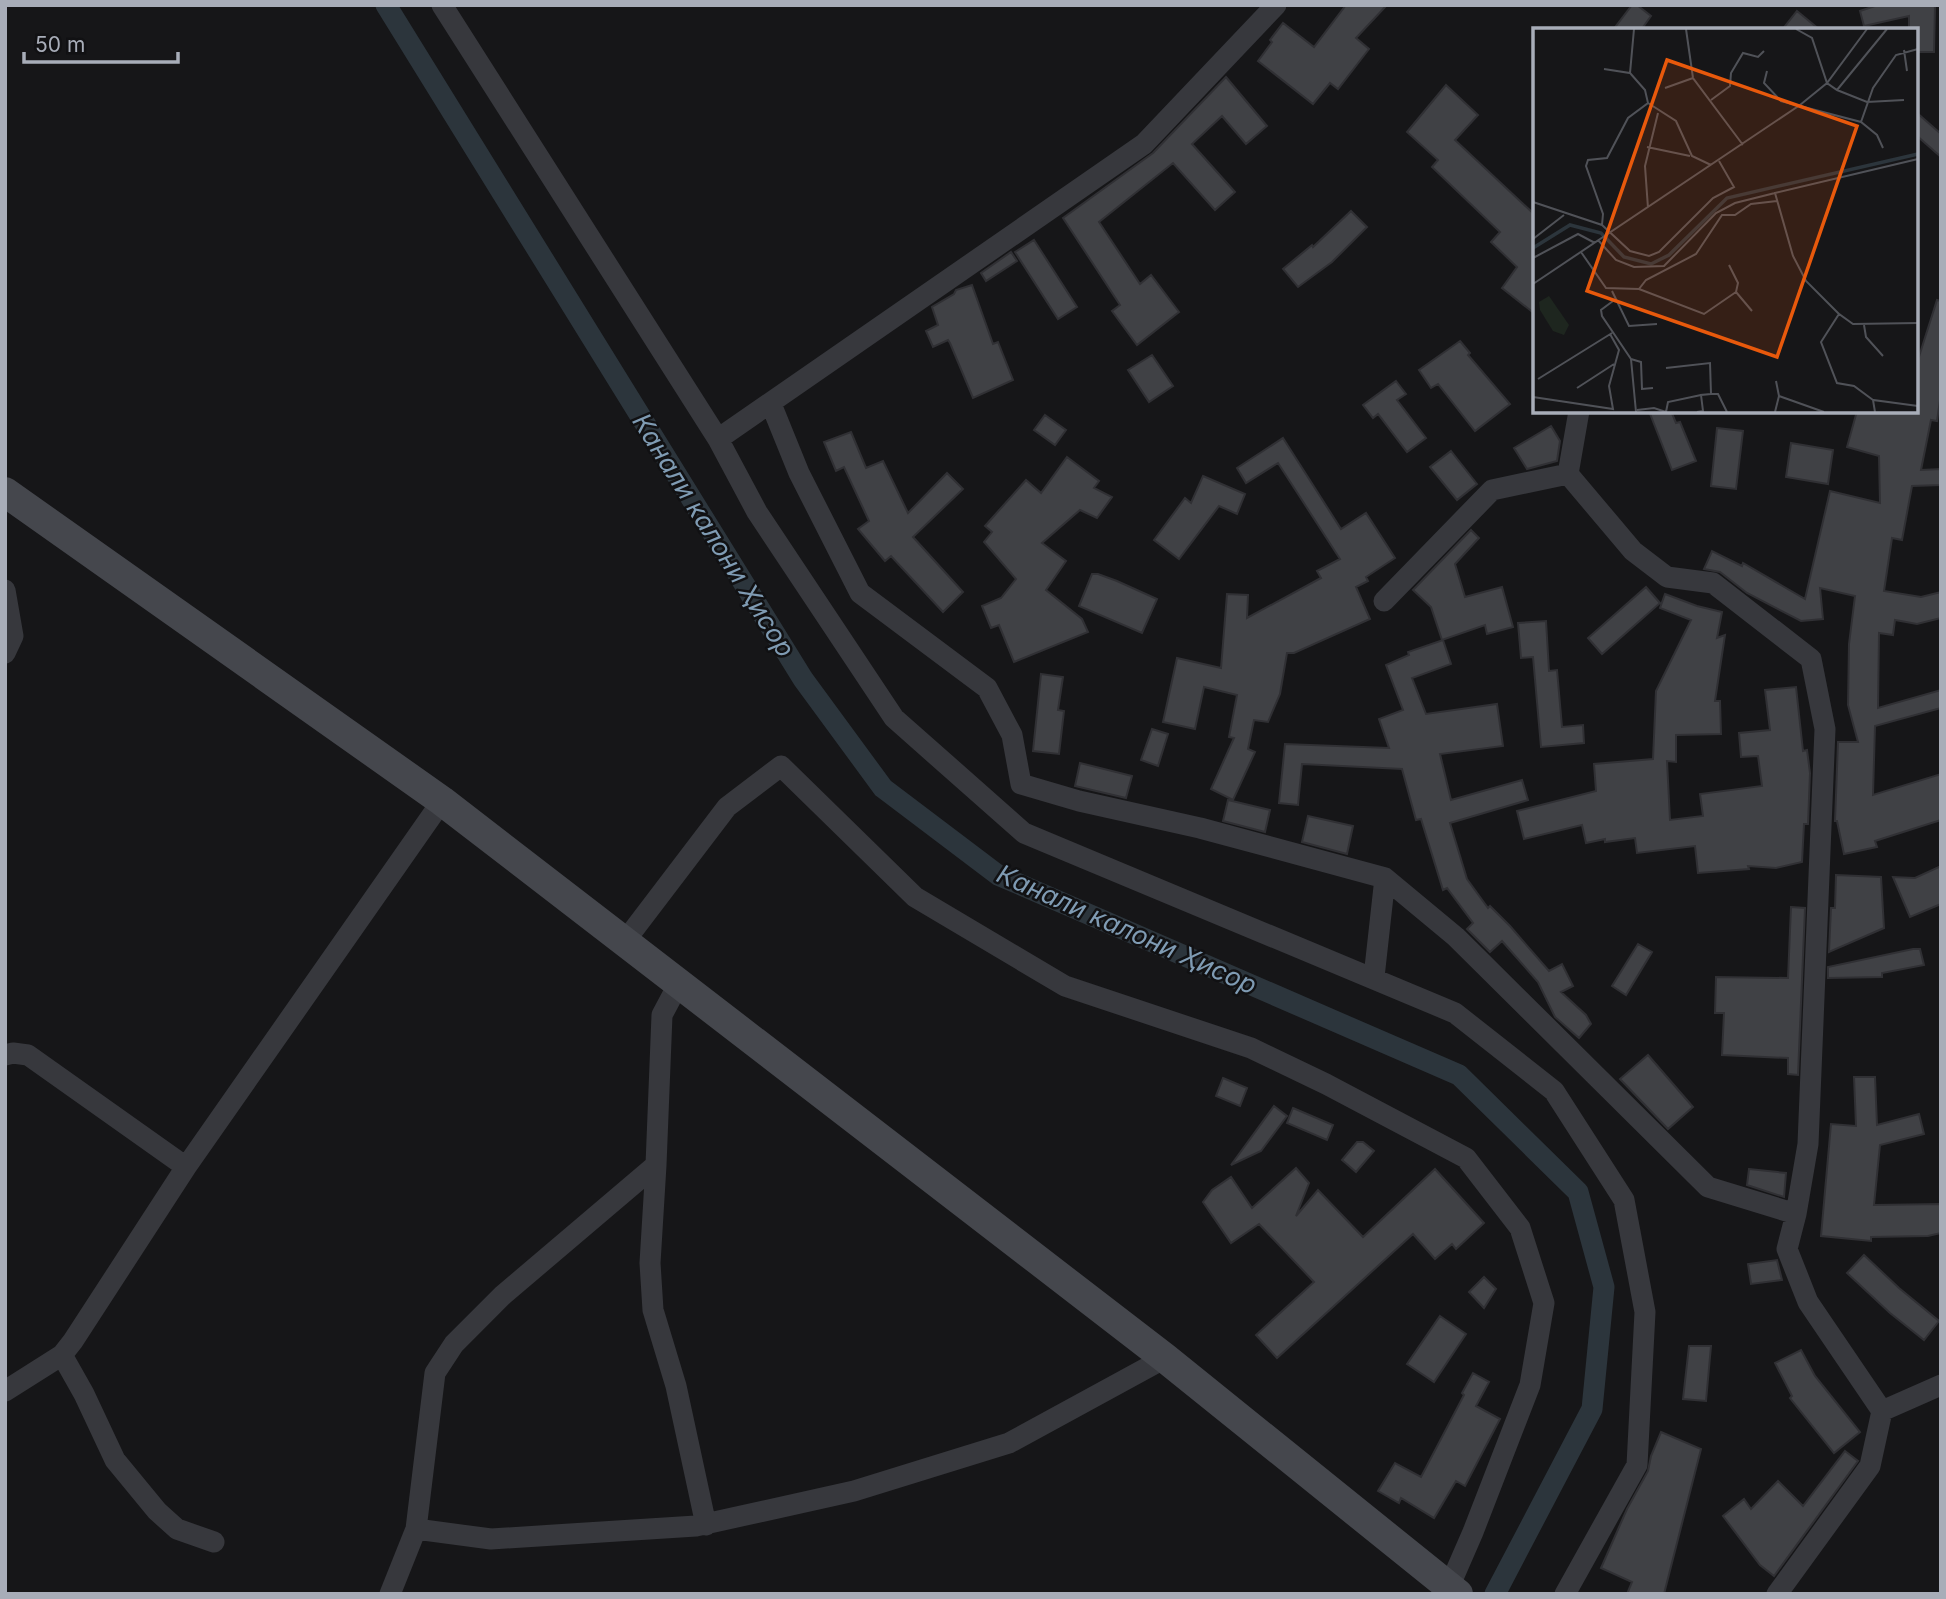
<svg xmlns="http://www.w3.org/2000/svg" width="1946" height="1599" viewBox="0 0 1946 1599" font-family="Inter,sans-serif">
	<rect width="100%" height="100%" fill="#161618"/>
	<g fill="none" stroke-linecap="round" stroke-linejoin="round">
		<!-- canal -->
		<path stroke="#2c353c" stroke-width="21" d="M 386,5 L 803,679 L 883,788 L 998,875 L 1459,1075 L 1578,1192 L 1604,1287 L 1592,1409 L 1495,1594"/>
	</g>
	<!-- building -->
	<path fill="#404145" stroke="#303034" stroke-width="2" d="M 1346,5 L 1387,5 L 1356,38 L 1369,49 L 1338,89 L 1330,83 L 1313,104 L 1258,61 L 1272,42 L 1270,40 L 1283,23 L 1314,47 Z
		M 1632,5 L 1637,5 L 1651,16 L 1641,30 L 1613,30 Z
		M 1878,5 L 1935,5 L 1934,52 L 1916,52 L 1916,30 L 1909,30 L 1909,16 L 1864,26 L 1860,11 Z
		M 1797,11 L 1820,30 L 1782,30 Z
		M 1226,77 L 1267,126 L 1246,144 L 1222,116 L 1192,144 L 1235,192 L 1215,210 L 1173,163 L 1099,222 L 1140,284 L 1151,275 L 1179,312 L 1137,345 L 1112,311 L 1120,305 L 1063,218 L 1153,153 Z
		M 1446,85 L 1478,115 L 1455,140 L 1535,215 L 1535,314 L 1502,288 L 1517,267 L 1491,242 L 1500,232 L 1432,167 L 1438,160 L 1407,132 Z
		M 1916,112 L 1941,134 L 1941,157 L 1916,135 Z
		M 1351,211 L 1367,227 L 1332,262 L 1298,287 L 1283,269 L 1312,245 L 1313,247 Z
		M 1034,240 L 1077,307 L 1058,319 L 1015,252 Z
		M 1011,252 L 1017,261 L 986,281 L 981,273 Z
		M 972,285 L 993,344 L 998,342 L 1013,380 L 973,398 L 950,343 L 948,340 L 933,347 L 926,331 L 938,325 L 932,307 L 954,294 L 956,290 Z
		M 1937,300 L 1941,301 L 1941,394 L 1937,421 L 1931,420 L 1921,470 L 1941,469 L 1941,485 L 1912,486 L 1902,540 L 1892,538 L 1884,591 L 1921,597 L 1941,592 L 1941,618 L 1917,624 L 1895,620 L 1893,635 L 1879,633 L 1878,708 L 1941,690 L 1941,708 L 1875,726 L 1873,795 L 1941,774 L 1941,820 L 1875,841 L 1877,847 L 1844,854 L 1837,821 L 1835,821 L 1838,742 L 1858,742 L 1848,705 L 1849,644 L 1855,596 L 1820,588 L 1823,619 L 1801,621 L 1747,593 L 1720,572 L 1704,569 L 1712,551 L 1742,566 L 1743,563 L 1805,599 L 1830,491 L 1880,503 L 1879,456 L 1847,447 L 1857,411 L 1916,411 L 1916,366 Z
		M 1460,341 L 1470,353 L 1468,355 L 1510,404 L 1475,431 L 1438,384 L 1431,388 L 1419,370 Z
		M 1152,355 L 1173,386 L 1149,402 L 1128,370 Z
		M 1396,381 L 1406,394 L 1397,400 L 1426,438 L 1407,452 L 1378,414 L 1373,418 L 1363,405 Z
		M 1649,411 L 1671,411 L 1676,423 L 1680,422 L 1696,461 L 1672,470 Z
		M 1045,415 L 1066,430 L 1055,445 L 1034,430 Z
		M 1551,426 L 1560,441 L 1557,461 L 1527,469 L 1514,448 Z
		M 1717,428 L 1743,431 L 1736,489 L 1711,486 Z
		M 851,432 L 866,468 L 883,461 L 908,513 L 947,473 L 963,489 L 913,537 L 963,592 L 943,612 L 891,556 L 885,561 L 858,529 L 869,521 L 844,467 L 836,471 L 824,442 Z
		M 1283,438 L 1341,529 L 1366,513 L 1395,558 L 1366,577 L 1368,581 L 1356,587 L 1370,619 L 1294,653 L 1287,653 L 1280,694 L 1268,722 L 1254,720 L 1248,749 L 1255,752 L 1233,800 L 1211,789 L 1234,738 L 1229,737 L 1237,695 L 1204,687 L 1195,729 L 1163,722 L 1177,658 L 1221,668 L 1227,594 L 1248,595 L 1247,618 L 1321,578 L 1317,571 L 1340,559 L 1278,463 L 1246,483 L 1237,468 Z
		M 1791,443 L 1833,450 L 1828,484 L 1786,477 Z
		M 1451,451 L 1477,484 L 1457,500 L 1430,467 Z
		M 1067,457 L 1099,481 L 1094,488 L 1112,497 L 1097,518 L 1080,510 L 1042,543 L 1066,561 L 1046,590 L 1082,619 L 1088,632 L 1014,662 L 999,625 L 991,628 L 982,606 L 1001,598 L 1016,579 L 984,542 L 992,532 L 985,526 L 1026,480 L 1041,493 Z
		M 1203,476 L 1245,494 L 1237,514 L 1219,506 L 1179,559 L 1154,540 L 1185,498 L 1191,503 Z
		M 1471,530 L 1479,538 L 1455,564 L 1465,597 L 1502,587 L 1513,627 L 1487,634 L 1485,625 L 1442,640 L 1431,607 L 1413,590 Z
		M 1092,574 L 1098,574 L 1117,581 L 1157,599 L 1142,633 L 1079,606 Z
		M 1646,587 L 1660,603 L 1602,654 L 1588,638 Z
		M 1665,594 L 1697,606 L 1722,612 L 1717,638 L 1725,635 L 1715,701 L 1720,701 L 1721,734 L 1676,735 L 1676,762 L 1667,761 L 1670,820 L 1703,816 L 1700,794 L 1762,786 L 1758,756 L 1741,757 L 1739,733 L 1770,730 L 1765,690 L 1796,687 L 1803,751 L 1807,750 L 1810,773 L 1808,824 L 1804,824 L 1802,862 L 1776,868 L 1748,866 L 1749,869 L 1698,873 L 1695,846 L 1637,853 L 1635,838 L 1605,842 L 1605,839 L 1586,843 L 1582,825 L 1524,839 L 1517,811 L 1596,791 L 1594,764 L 1653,759 L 1656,691 L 1691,620 L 1660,608 Z
		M 1546,621 L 1549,671 L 1557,670 L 1562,727 L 1583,725 L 1584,743 L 1541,747 L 1533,657 L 1521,658 L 1518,623 Z
		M 1443,640 L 1451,664 L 1412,678 L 1426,714 L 1497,704 L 1503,746 L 1440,754 L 1451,800 L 1522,780 L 1528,800 L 1450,823 L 1467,879 L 1488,908 L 1490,906 L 1510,926 L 1549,971 L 1562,964 L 1573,986 L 1561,992 L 1586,1015 L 1591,1024 L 1579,1038 L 1555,1017 L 1538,982 L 1502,941 L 1490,952 L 1467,929 L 1473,923 L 1447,888 L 1443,890 L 1421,819 L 1416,820 L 1402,769 L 1302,764 L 1298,805 L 1279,803 L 1285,744 L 1389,748 L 1379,719 L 1403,710 L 1386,665 L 1409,655 L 1408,652 Z
		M 1041,674 L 1063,677 L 1058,710 L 1064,711 L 1059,754 L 1033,751 Z
		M 1152,729 L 1168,734 L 1158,766 L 1141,760 Z
		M 1080,763 L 1132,776 L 1126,798 L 1075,786 Z
		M 1228,800 L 1270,810 L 1265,832 L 1223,821 Z
		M 1308,816 L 1353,826 L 1347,854 L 1302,842 Z
		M 1941,866 L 1941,904 L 1910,917 L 1893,877 L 1915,878 Z
		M 1836,875 L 1881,877 L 1884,928 L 1829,952 L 1831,908 L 1835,908 Z
		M 1791,907 L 1805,908 L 1798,1075 L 1788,1074 L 1788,1058 L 1722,1055 L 1724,1013 L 1715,1013 L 1716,977 L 1788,978 Z
		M 1638,944 L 1652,952 L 1626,995 L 1612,986 Z
		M 1913,949 L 1920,949 L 1924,965 L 1882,973 L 1882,977 L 1828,978 L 1828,967 Z
		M 1648,1055 L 1693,1107 L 1668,1129 L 1620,1079 Z
		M 1854,1077 L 1875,1077 L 1877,1125 L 1919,1114 L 1924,1134 L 1880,1145 L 1874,1205 L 1941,1204 L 1941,1233 L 1928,1236 L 1871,1237 L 1871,1241 L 1821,1236 L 1831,1124 L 1856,1126 Z
		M 1223,1078 L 1247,1088 L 1240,1106 L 1216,1096 Z
		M 1274,1106 L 1287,1116 L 1261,1151 L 1231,1165 Z
		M 1293,1108 L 1333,1125 L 1327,1140 L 1287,1123 Z
		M 1357,1142 L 1363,1142 L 1374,1151 L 1356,1172 L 1342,1160 Z
		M 1296,1168 L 1309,1183 L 1296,1216 L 1318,1190 L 1363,1237 L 1435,1169 L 1484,1223 L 1456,1249 L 1452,1244 L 1435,1259 L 1413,1234 L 1277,1358 L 1256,1335 L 1314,1282 L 1259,1224 L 1231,1243 L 1203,1202 L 1212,1190 L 1231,1177 L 1252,1208 Z
		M 1749,1169 L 1786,1173 L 1784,1197 L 1747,1185 Z
		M 1864,1255 L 1899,1288 L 1939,1321 L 1924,1340 L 1890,1313 L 1847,1273 Z
		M 1777,1260 L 1782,1280 L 1751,1284 L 1748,1264 Z
		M 1484,1277 L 1496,1289 L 1484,1308 L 1469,1292 Z
		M 1440,1316 L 1466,1334 L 1434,1382 L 1407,1364 Z
		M 1689,1346 L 1711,1346 L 1706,1401 L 1683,1399 Z
		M 1801,1350 L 1815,1376 L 1860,1432 L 1834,1453 L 1790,1398 L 1792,1396 L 1775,1363 Z
		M 1473,1373 L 1489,1382 L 1476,1406 L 1500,1419 L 1465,1486 L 1456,1481 L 1434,1518 L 1401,1498 L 1399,1503 L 1378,1491 L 1395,1463 L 1421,1477 L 1464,1395 L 1462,1393 Z
		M 1661,1432 L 1701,1449 L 1664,1594 L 1627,1594 L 1632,1582 L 1601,1568 L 1627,1509 L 1648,1471 L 1651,1456 Z
		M 1845,1451 L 1858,1461 L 1774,1576 L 1760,1565 L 1723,1516 L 1744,1499 L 1751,1509 L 1778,1481 L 1803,1506 Z"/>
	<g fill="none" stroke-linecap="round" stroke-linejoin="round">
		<!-- street -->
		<path stroke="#37383d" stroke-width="21" d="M 442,5 L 718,439 L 1144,144 L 1276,5
			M 771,404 L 799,473 L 860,593 L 987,688 L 1012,735 L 1021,784 L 1079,801 L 1200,828 L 1385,878 L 1456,937 L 1708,1187 L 1796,1214 L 1808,1144 L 1825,729 L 1811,659 L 1713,583 L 1667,577 L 1633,551 L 1568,474 L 1492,490 L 1384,601
			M 718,439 L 757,512 L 894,718 L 1024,833 L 1455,1013 L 1554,1091 L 1624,1200 L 1645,1312 L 1637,1465 L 1565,1594
			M 1568,474 L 1579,411
			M 5,590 L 13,636 L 5,653
			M 625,941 L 727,807 L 781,766 L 915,897 L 1065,986 L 1251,1048 L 1326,1084 L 1466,1158 L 1520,1228 L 1544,1303 L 1530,1385 L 1473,1532 L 1446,1594
			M 1374,977 L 1385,878
			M 5,1055 L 13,1053 L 28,1055 L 186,1167
			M 656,1165 L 650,1263 L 653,1310 L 676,1386 L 706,1525
			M 62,1355 L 84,1394 L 115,1460 L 157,1511 L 177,1529 L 214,1542
			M 5,1391 L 62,1355 L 73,1341 L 186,1167 L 442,801
			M 1882,1411 L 1941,1385
			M 416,1529 L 491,1539 L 696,1526 L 854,1491 L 1009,1443 L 1165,1358
			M 390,1594 L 416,1529 L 435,1373 L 454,1344 L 503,1295 L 656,1165 L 662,1015 L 679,983
			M 1777,1594 L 1870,1466 L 1882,1411 L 1808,1302 L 1787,1249 L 1796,1214"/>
		<!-- secondary -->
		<path stroke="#45474d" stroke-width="30" d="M 5,492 L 442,801 L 1165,1358 L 1458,1594"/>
	</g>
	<g text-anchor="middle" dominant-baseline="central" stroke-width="5" stroke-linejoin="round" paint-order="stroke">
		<!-- water labels -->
		<g font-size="26" font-style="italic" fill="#7f9bb3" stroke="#111113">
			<text transform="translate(714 535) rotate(58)">Канали калони Ҳисор</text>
			<text transform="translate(1127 929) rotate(24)">Канали калони Ҳисор</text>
		</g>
	</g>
	<!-- overview -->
	<g transform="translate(1533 28)">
		<rect width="385" height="385" fill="#161618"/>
		<path d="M 16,268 L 36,297 L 31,307 L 20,303 L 7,282 L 6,274 Z" fill="#1e261f"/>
		<path fill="none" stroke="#2c353c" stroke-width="3.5" d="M 0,220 L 37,197 L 68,205 L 91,229 L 118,236 L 136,227 L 194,170 L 385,126"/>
		<path fill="none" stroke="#505258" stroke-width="2" d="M 153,1 L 160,50 L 210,117M 263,1 L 279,10 L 294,55 L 304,62 L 334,74 L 371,72M 371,22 L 374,43M 71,41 L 97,45 L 101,1M 234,43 L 231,55 L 248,73 L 328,94 L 344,107 L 350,120M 132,60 L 160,50M 304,62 L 354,1M 178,72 L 197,58 L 198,45 L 210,25 L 225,29 L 231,23M 115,75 L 143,93 L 159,128 L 178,137M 328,94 L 340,60 L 363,27 L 385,21M 114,119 L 157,128M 0,174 L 69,197 L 97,223 L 116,228 L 126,224 L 180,170 L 201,159 L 186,133M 115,180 L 112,138 L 125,85M 69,197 L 70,186 L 53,138 L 55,132 L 74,130 L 95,90 L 115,75 L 112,62 L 97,45M 0,211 L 31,187M 65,212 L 83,232 L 101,239 L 131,238 L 183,185 L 202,175 L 242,165M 48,224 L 73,260 L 106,261M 0,230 L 45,206 L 62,215M 196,237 L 205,255 L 203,264 L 171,286 L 106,261 L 113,252 L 163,226 L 189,187 L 202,187 L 218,176 L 244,173M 0,256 L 267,77 L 294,55 L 334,1M 79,263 L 96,298 L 124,296M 203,264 L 219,283M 80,273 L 68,282 L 69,288 L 98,331 L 103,384M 306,286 L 273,253 L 260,228 L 242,165 L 385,131M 331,297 L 333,309 L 350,328M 98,331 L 108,334 L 109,361 L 120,360M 133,340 L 177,335 L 178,366 L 185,366 L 194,384M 5,351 L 79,305M 44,360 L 81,336M 246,368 L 291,384M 0,369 L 80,381 L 76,358 L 86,322 L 77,306M 340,372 L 321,358 L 304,355 L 288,314 L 306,286 L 320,296 L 385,295M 104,382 L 121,380 L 133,384M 133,384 L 135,374 L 168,367M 164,384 L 170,383 L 168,367 L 178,366M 242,384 L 246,368 L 243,353M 342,384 L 340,372 L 385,378"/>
		<path fill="#e8590c" fill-opacity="0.15" stroke="#e8590c" stroke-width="3.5" d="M 134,32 L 324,98 L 244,329 L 54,263 Z"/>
		<rect width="385" height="385" fill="none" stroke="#a8adb8" stroke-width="3.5"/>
	</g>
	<!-- border -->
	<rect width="1946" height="1599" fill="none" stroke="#a8adb8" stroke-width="14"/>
	<!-- scale -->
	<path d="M24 52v10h154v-10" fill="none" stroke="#a8adb8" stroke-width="3.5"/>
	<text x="35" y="52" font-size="21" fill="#a8adb8" stroke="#111113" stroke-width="5" paint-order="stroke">50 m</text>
</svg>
